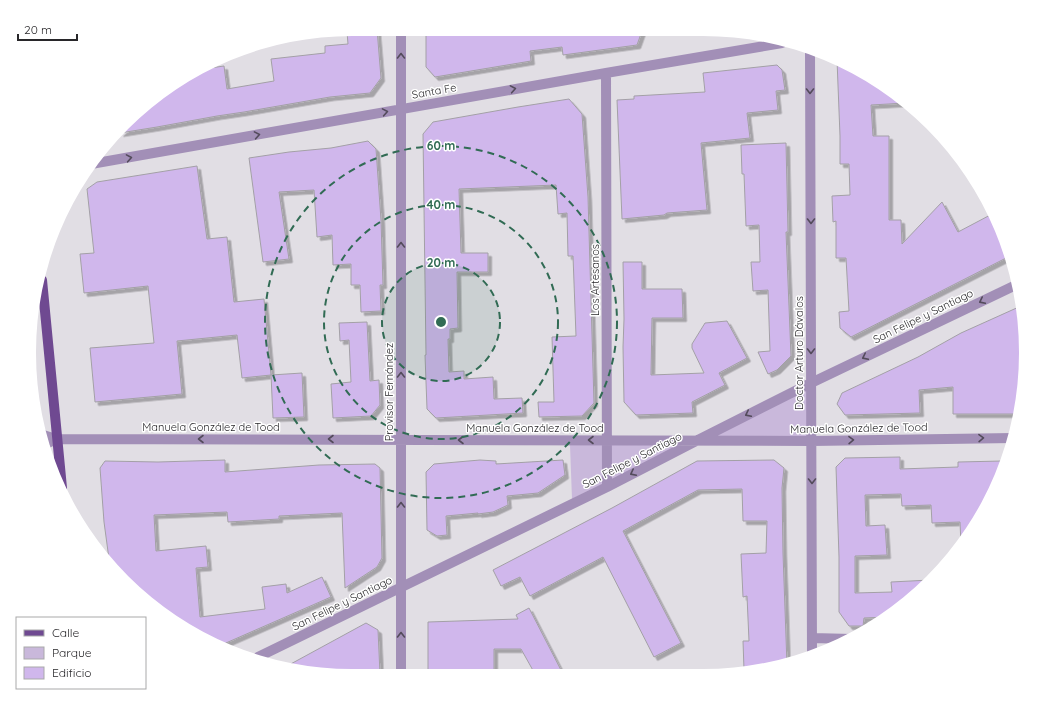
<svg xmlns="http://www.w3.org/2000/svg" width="1055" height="705" viewBox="0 0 1055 705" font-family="Quicksand,sans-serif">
	<defs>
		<filter id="shadow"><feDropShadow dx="3.5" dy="3.5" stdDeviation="0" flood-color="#0004"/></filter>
	</defs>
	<rect width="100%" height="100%" fill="#e1dee4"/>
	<!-- green -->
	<path fill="#c9b8db" d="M 808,388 L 809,439 L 708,438 Z
		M 684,444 L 572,499 L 570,445 Z"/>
	<!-- building -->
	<path fill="#d0b7ec" stroke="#a3a0a6" filter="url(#shadow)" d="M 377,29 L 381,78 L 370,93 L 330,97 L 244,112 L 217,116 L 157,127 L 120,133 L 173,84 L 203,69 L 224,66 L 227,89 L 274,81 L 271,59 L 325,53 L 325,46 L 348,44 L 347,32 Z
		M 426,30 L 609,31 L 642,31 L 637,45 L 563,55 L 562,47 L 530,51 L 531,61 L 435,77 L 426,67 Z
		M 837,60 L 845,62 L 906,103 L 871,105 L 873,136 L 889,136 L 889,220 L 901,220 L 902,244 L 942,202 L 958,232 L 994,213 L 1010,256 L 851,337 L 840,328 L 839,312 L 849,311 L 846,258 L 836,258 L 836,221 L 833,222 L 832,196 L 850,195 L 849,164 L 840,164 L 840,136 Z
		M 777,65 L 782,70 L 785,90 L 776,91 L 778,110 L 747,113 L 750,138 L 701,143 L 707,210 L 667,213 L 664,215 L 622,219 L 617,100 L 634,99 L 634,96 L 705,92 L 703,73 Z
		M 569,99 L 582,114 L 588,197 L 594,403 L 582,416 L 539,417 L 538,402 L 554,402 L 552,337 L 576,336 L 573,256 L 568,256 L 567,213 L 558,214 L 556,185 L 459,189 L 461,253 L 488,253 L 488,272 L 457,272 L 458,328 L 450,329 L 450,339 L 448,339 L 449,372 L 464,371 L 464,379 L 493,377 L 494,399 L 522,398 L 523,413 L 436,418 L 427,409 L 425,355 L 426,355 L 423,134 L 433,122 L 518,107 Z
		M 368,141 L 376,149 L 381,220 L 383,285 L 380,285 L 381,311 L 361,312 L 360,285 L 351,285 L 351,264 L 333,265 L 332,235 L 317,237 L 314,190 L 279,192 L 289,259 L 263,262 L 249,158 L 289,152 L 331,148 Z
		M 786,143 L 788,232 L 786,232 L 791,356 L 777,370 L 768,374 L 758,352 L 770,351 L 768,290 L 753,291 L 751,262 L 760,262 L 759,225 L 746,226 L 744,174 L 742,174 L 741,145 Z
		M 197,166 L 207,239 L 227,237 L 234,302 L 264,299 L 271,375 L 242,378 L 237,335 L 177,341 L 182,394 L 95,402 L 90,348 L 154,343 L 148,286 L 84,293 L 80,254 L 94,253 L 87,189 L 97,182 Z
		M 623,262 L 642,262 L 642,289 L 682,289 L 683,318 L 652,318 L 651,375 L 704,373 L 692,348 L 692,344 L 705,323 L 727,321 L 747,358 L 719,373 L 725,385 L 692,402 L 693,413 L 636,415 L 624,402 L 623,347 L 624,319 Z
		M 1021,306 L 1025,332 L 1023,395 L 1019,414 L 953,414 L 953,387 L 919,390 L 920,413 L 845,415 L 837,404 L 842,393 L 918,357 L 961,333 Z
		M 367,322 L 370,381 L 379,380 L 380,405 L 371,416 L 333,418 L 331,384 L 351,382 L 349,340 L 340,341 L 339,323 Z
		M 302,373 L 304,417 L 273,418 L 271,375 Z
		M 900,457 L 900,469 L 958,467 L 958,462 L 1002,461 L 1002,471 L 982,515 L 961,545 L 960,522 L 932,523 L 931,505 L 902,506 L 901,494 L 865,495 L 866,526 L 885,525 L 887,555 L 855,556 L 855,593 L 892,592 L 891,582 L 930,580 L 899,609 L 887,617 L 864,618 L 863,626 L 849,626 L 839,612 L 839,557 L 836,467 L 845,458 Z
		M 225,460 L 225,472 L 319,465 L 375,464 L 380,468 L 382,558 L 377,567 L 345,588 L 342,513 L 279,516 L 279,519 L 228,522 L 227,512 L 154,515 L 156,551 L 206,546 L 208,567 L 196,568 L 200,617 L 265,609 L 262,587 L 286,584 L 287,593 L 322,577 L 331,597 L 219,646 L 210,643 L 139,596 L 109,559 L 104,522 L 100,468 L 105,461 L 158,462 Z
		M 480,460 L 496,461 L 496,464 L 563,460 L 565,475 L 538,493 L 507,496 L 508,505 L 493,512 L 478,514 L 478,513 L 446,516 L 447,535 L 437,536 L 427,530 L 426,472 L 434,464 Z
		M 774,460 L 784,468 L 782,488 L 783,553 L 787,665 L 756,670 L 744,670 L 743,641 L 749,641 L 747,596 L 743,597 L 741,554 L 766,553 L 767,521 L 743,521 L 742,489 L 698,490 L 623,531 L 681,643 L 654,657 L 603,557 L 530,596 L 520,577 L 501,586 L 493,570 L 612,508 L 697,461 Z
		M 529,608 L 563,674 L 535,674 L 521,649 L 494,649 L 494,673 L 475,673 L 475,674 L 428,674 L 428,622 L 518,619 L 516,615 Z
		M 366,623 L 378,630 L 380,674 L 310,673 L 287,666 Z"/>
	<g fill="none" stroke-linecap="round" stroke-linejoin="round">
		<!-- minor -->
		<path stroke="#a28fb7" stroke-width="10" d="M 401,29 L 401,674
			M 810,52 L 812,655
			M 606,73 L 607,487
			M 91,164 L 606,73 L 782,43
			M 40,434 L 56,439 L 812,441 L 1013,438
			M 44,445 L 56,439
			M 812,638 L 852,639
			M 258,657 L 607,487 L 696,441 L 811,383 L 1018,284"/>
		<!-- major -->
		<path stroke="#6f4991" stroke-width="10" d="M 42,280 L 62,488"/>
	</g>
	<!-- one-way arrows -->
	<defs><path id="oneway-chevron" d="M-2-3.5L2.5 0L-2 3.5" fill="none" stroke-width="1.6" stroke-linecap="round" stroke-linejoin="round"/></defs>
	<g stroke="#534b5b">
		<use href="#oneway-chevron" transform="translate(401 56) rotate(-90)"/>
		<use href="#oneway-chevron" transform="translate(513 89) rotate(-10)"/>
		<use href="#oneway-chevron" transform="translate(810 91) rotate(90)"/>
		<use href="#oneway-chevron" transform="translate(385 112) rotate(-10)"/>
		<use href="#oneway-chevron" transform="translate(257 135) rotate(-10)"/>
		<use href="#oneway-chevron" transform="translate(129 158) rotate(-10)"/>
		<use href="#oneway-chevron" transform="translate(811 221) rotate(90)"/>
		<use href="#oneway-chevron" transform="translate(401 245) rotate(-90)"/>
		<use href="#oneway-chevron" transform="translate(982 301) rotate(154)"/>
		<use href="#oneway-chevron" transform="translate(811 351) rotate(90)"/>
		<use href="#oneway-chevron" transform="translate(865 357) rotate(154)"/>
		<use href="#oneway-chevron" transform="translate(401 375) rotate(-90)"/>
		<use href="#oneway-chevron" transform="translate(748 414) rotate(154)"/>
		<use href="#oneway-chevron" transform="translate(981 438) rotate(-1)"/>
		<use href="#oneway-chevron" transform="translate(201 439) rotate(-180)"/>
		<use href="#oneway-chevron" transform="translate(331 439) rotate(-180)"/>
		<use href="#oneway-chevron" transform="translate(461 440) rotate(-180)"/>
		<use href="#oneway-chevron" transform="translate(591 440) rotate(-180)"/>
		<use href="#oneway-chevron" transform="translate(851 440) rotate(-1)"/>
		<use href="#oneway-chevron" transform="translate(633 473) rotate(153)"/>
		<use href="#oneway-chevron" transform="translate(812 481) rotate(90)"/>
		<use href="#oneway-chevron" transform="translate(401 505) rotate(-90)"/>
		<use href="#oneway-chevron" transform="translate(401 635) rotate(-90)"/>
	</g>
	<!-- distance rings -->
	<circle cx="441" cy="322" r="59" fill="#316b54" fill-opacity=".12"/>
	<g fill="none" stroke="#316b54" stroke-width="2" stroke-dasharray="7 5">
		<circle cx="441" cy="322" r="59"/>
		<circle cx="441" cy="322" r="117"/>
		<circle cx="441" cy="322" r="176"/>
	</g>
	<g text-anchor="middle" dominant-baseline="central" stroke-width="3" stroke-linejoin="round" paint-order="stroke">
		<!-- street labels -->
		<g font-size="11" fill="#28272a" stroke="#fff">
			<text transform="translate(434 91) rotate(-10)">Santa Fe</text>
			<text transform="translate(595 280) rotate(-90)">Los Artesanos</text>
			<text transform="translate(923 316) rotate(-26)">San Felipe y Santiago</text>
			<text transform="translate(799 353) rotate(-90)">Doctor Arturo Dávalos</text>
			<text transform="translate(389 392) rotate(-90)">Provisor Fernández</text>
			<text x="211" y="427">Manuela González de Tood</text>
			<text x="535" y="428">Manuela González de Tood</text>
			<text transform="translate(859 428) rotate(-1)">Manuela González de Tood</text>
			<text transform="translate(632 460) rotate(-27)">San Felipe y Santiago</text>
			<text transform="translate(342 603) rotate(-26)">San Felipe y Santiago</text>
		</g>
	</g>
	<!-- crop -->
	<path d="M0 0H1055V705H0ZM352 36H703A316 316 0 0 1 1019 352V353A316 316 0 0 1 703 669H352A316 316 0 0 1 36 353V352A316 316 0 0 1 352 36Z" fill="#fff" fill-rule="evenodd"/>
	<circle cx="441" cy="322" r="6" fill="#316b54" stroke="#fff" stroke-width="2"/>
	<g font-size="12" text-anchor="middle" font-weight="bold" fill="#316b54" stroke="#fff" stroke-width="3" stroke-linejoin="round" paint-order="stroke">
		<text x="441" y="150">60 m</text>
		<text x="441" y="209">40 m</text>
		<text x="441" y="267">20 m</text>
	</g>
	<!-- legend -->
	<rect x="16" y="617" width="130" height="72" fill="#ffffff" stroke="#a9a9aa"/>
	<rect x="24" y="630" width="20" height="6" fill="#6f4991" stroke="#a9a9aa"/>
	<text x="52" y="637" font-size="12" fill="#28272a">Calle</text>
	<rect x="24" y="647" width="20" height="12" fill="#c9b8db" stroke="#a9a9aa"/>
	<text x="52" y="657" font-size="12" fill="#28272a">Parque</text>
	<rect x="24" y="667" width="20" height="12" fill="#d0b7ec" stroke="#a9a9aa"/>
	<text x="52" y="677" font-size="12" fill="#28272a">Edificio</text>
	<!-- scale -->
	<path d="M18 34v6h59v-6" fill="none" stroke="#28272a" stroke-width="2"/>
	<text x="24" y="34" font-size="12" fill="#28272a" stroke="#ffffff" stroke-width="3" paint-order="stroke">20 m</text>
</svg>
